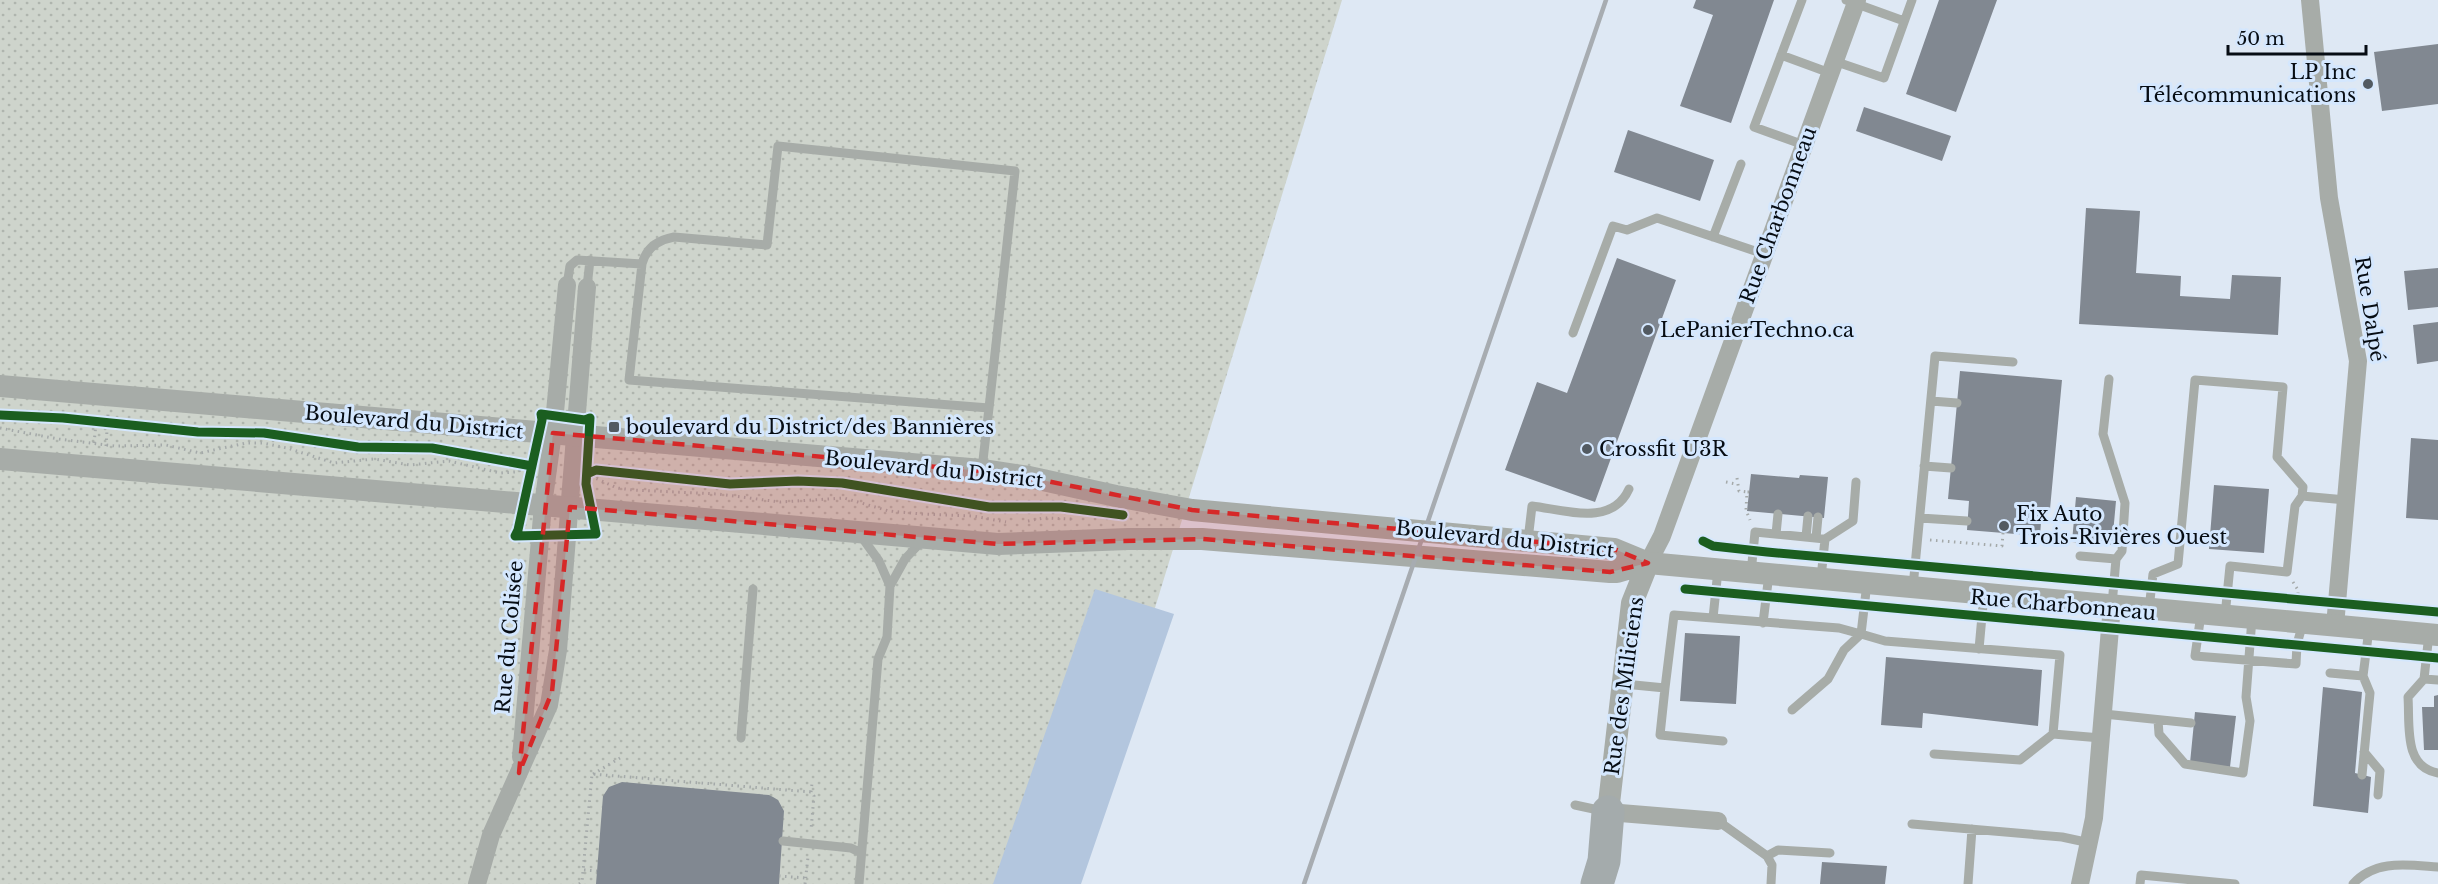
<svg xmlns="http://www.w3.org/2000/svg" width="2438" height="884" viewBox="0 0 2438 884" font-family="'Libre Baskerville',serif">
	<defs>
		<pattern id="grass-dots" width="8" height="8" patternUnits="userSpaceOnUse" patternTransform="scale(1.5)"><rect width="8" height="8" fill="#ced4cc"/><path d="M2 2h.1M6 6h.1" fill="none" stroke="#afb5ae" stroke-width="1.8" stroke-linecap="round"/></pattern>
	</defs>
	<rect width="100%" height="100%" fill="#dee8f4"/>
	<!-- grass -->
	<path fill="url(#grass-dots)" d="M 0,0 L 1342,0 L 1070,884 L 0,884 Z"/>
	<!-- water -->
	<path fill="#b3c6de" d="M 1095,589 L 1174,614 L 1081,884 L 993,884 Z"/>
	<!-- building -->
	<path fill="#818891" d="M 1696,0 L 1774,0 L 1731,123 L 1680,106 L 1713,15 L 1693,8 Z
		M 1939,0 L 1997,0 L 1956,112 L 1906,94 Z
		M 2438,44 L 2438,104 L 2382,111 L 2374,52 Z
		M 1864,107 L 1951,136 L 1942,161 L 1856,131 Z
		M 1628,130 L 1714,160 L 1700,201 L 1614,172 Z
		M 2086,208 L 2140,211 L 2136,273 L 2181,276 L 2180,296 L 2230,299 L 2232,275 L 2281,277 L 2278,335 L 2079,324 Z
		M 1617,258 L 1676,280 L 1595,502 L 1505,470 L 1537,382 L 1567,393 Z
		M 2438,268 L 2438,307 L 2408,310 L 2404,271 Z
		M 2438,322 L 2438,361 L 2417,364 L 2413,325 Z
		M 1960,371 L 2062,380 L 2050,509 L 2042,508 L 2040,536 L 1967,530 L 1969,501 L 1948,499 Z
		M 2411,438 L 2438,440 L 2438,520 L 2406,518 Z
		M 1751,474 L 1799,478 L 1800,475 L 1828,477 L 1824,518 L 1747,511 Z
		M 2214,485 L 2269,489 L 2264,553 L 2209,549 Z
		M 2076,497 L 2116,501 L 2112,545 L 2072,542 Z
		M 1685,633 L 1740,636 L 1736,704 L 1680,701 Z
		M 1886,657 L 2042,670 L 2038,726 L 1923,713 L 1922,728 L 1881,725 Z
		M 2323,687 L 2362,692 L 2355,773 L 2371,777 L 2368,813 L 2313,806 Z
		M 2438,695 L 2438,750 L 2424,750 L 2422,707 L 2434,707 L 2434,696 Z
		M 2195,712 L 2236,716 L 2230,767 L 2190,763 Z
		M 622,782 L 769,795 L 773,797 L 778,800 L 784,811 L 779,884 L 596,884 L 603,796 L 609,787 Z
		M 1822,862 L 1887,866 L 1885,884 L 1820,884 Z"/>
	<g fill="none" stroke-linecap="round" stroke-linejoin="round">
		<!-- path -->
		<path stroke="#a4a9a9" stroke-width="3" stroke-dasharray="1.5 4.5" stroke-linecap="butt" d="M 0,428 L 58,439 L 115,446 L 166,445 L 200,453 L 246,443 L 263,443 L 287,448 L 334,463 L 374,459 L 410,465 L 449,461 L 500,473 L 515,472 L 531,466
			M 94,443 L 97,414
			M 106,446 L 108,414
			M 591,476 L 617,488 L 633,490 L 718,494 L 780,502 L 844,498 L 889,511 L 922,514 L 973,516 L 1006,522
			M 1737,478 L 1739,491 L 1747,492
			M 1726,482 L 1736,484
			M 1749,492 L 1747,492 L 1746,510 L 1750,520
			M 1028,521 L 1044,518 L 1072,519
			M 1930,540 L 2002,546 L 2003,533
			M 2293,582 L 2298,590 L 2298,599
			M 593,774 L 620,758
			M 811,792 L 812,783
			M 584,870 L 597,871
			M 779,876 L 806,878
			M 579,884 L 582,882 L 592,774 L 811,792 L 814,796 L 811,830
			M 805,884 L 808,857"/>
		<!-- service -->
		<path stroke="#a7aca8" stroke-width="9" d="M 1802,0 L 1754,127 L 1804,145
			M 1846,0 L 1904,21
			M 1781,55 L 1830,73
			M 1834,61 L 1884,78 L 1912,0
			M 778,146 L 1015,171 L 989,408 L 629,380 L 642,264 C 646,248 658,240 674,237 L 767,245 Z
			M 1713,237 L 1741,164
			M 567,285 L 570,266 L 577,260 L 642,264
			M 587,287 L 590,260
			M 1573,333 L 1613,226 L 1627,230 L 1657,218 L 1764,254
			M 2109,379 L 2103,434 L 2125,503 L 2122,551 L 2116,559
			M 1931,401 L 1957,403
			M 1924,466 L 1951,468
			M 982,469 L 989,408
			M 1920,518 L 1967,521
			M 1776,534 L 1778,514
			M 861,536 L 879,561 L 890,586
			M 1806,537 L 1808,516
			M 1816,538 L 1818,517
			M 1825,539 L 1853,521 L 1856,482
			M 1528,540 L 1532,506 C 1565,510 1612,527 1629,489
			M 2080,556 L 2116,559 L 2112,605
			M 1751,573 L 1755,532 L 1825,539 L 1821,578
			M 1867,583 L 1861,634 L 1885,641 L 2060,655 L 2053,734 L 2101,738
			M 1913,587 L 1935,356 L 2013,362
			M 2149,609 L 2153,574 L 2178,564 L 2195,380 L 2283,387 L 2277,457 L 2303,487 L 2302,496
			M 2201,614 L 2195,656 L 2296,664 L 2297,644 L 2303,623
			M 2225,616 L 2230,566 L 2287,572 L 2295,506 L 2302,496 L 2346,500
			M 1713,618 L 1718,570
			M 1763,623 L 1769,574
			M 2429,634 L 2424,679 L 2438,680
			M 1979,649 L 1984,594
			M 2330,673 L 2363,676 L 2369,629
			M 2424,679 L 2408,697 C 2410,725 2403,767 2438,773
			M 1624,684 L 1665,688 L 1674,615 L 1839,628 L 1861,634
			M 1665,688 L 1660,735 L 1723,741
			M 1792,710 L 1828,679 L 1844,650 L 1861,634
			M 2104,714 L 2191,723
			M 2158,720 L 2159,734 L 2185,764 L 2243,773 L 2250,721 L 2246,697 L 2252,618
			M 741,738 L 753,589
			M 2364,752 L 2380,771 L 2378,795
			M 1934,754 L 2020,760 L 2053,734
			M 2362,775 L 2370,693 L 2363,676
			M 1575,805 L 1603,811
			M 1718,821 L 1767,856 L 1772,865 L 1771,884
			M 1912,824 L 2062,837 L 2090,843
			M 783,841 L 851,848 L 861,853
			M 1767,856 L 1778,850 L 1830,853
			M 859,884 L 878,659 L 887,637 L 890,586 L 905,559 L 922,541
			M 1968,884 L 1972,829
			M 2140,884 L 2141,875 L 2235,884
			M 2353,884 C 2375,859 2408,865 2438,867"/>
		<!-- minor -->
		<path stroke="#a7aca8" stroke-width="18" d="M 2310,0 L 2329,198 L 2358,361 L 2335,626
			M 1648,563 L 1662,536 L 1857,0
			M 521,757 L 543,505 L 553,433 L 567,285
			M 1608,812 L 1718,821
			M 477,884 L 491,835 L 549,705 L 558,650 L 587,287
			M 2080,884 L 2094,818 L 2112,605"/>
		<!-- tertiary -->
		<path stroke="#a7aca8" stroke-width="22" d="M 0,386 L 982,470 L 1029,477 L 1116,496 L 1192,510 L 1614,549 L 1648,563 L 2438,635
			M 0,459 L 998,544 L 1128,539 L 1202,539 L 1610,572 L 1617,572 L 1648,563
			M 1608,812 L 1632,603 L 1648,563"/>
		<!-- motorway -->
		<path stroke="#a4abac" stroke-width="33" d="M 1597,884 L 1604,861 L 1608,812"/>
		<!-- rail -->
		<path stroke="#a7acb1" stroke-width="4.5" d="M 1304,884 L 1606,0"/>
		<!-- cycleway casing -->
		<g stroke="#d4e7fe" stroke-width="13">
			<path id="cycleway" d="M 541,414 L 585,420 L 590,418 L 586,484 L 596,534 L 515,536 L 518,530 L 542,420 Z
				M 0,415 L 63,418 L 198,432 L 264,433 L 358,447 L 432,448 L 532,466
				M 587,474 L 596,470 L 730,484 L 798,481 L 842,483 L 989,507 L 1061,507 L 1123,515
				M 1703,541 L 1713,546 L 1767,552 L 2438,612
				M 1685,589 L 2438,658"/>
		</g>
		<!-- cycleway -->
		<use href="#cycleway" stroke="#1b5e20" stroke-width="9"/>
	</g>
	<!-- marked area -->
	<path fill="#d62828" fill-opacity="0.2" stroke="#d62828" stroke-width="4.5" stroke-dasharray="12 8" stroke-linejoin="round" d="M 553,433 L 1006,473 L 1192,510 L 1614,549 L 1648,563 L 1610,572 L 1202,539 L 998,544 L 570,507 L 552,692 L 519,773 Z"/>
	<!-- markers -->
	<g fill="#525a62" stroke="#d4e7fe" stroke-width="2">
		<circle cx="2368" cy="84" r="6"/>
		<circle cx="1648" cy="330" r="6"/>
		<rect x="608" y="421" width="12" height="12" rx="3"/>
		<circle cx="1587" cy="449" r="6"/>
		<circle cx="2004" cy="526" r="6"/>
	</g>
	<g text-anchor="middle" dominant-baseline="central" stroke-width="6" stroke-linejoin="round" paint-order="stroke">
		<!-- poi labels -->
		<g font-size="20" fill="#070d14" stroke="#d4e7fe" text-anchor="start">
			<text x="2356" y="72" text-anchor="end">LP Inc<tspan x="2356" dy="23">Télécommunications</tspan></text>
			<text x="1660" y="330">LePanierTechno.ca</text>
			<text x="626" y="427">boulevard du District/des Bannières</text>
			<text x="1599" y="449">Crossfit U3R</text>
			<text x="2016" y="514">Fix Auto<tspan x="2016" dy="23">Trois-Rivières Ouest</tspan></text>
		</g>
		<!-- street labels -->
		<g font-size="20" fill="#070d14" stroke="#d4e7fe">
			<text transform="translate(1778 215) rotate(-70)">Rue Charbonneau</text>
			<text transform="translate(2370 309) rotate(81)">Rue Dalpé</text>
			<text transform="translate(414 422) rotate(5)">Boulevard du District</text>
			<text transform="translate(934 469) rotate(6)">Boulevard du District</text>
			<text transform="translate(1505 539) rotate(6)">Boulevard du District</text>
			<text transform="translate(2063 605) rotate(5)">Rue Charbonneau</text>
			<text transform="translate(509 637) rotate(-85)">Rue du Colisée</text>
			<text transform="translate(1624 686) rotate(-82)">Rue des Miliciens</text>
		</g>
	</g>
	<!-- scale -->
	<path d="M2228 45v9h138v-9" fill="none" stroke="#070d14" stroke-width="3"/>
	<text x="2237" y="45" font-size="18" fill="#070d14" stroke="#d4e7fe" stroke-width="4.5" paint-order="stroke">50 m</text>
</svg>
